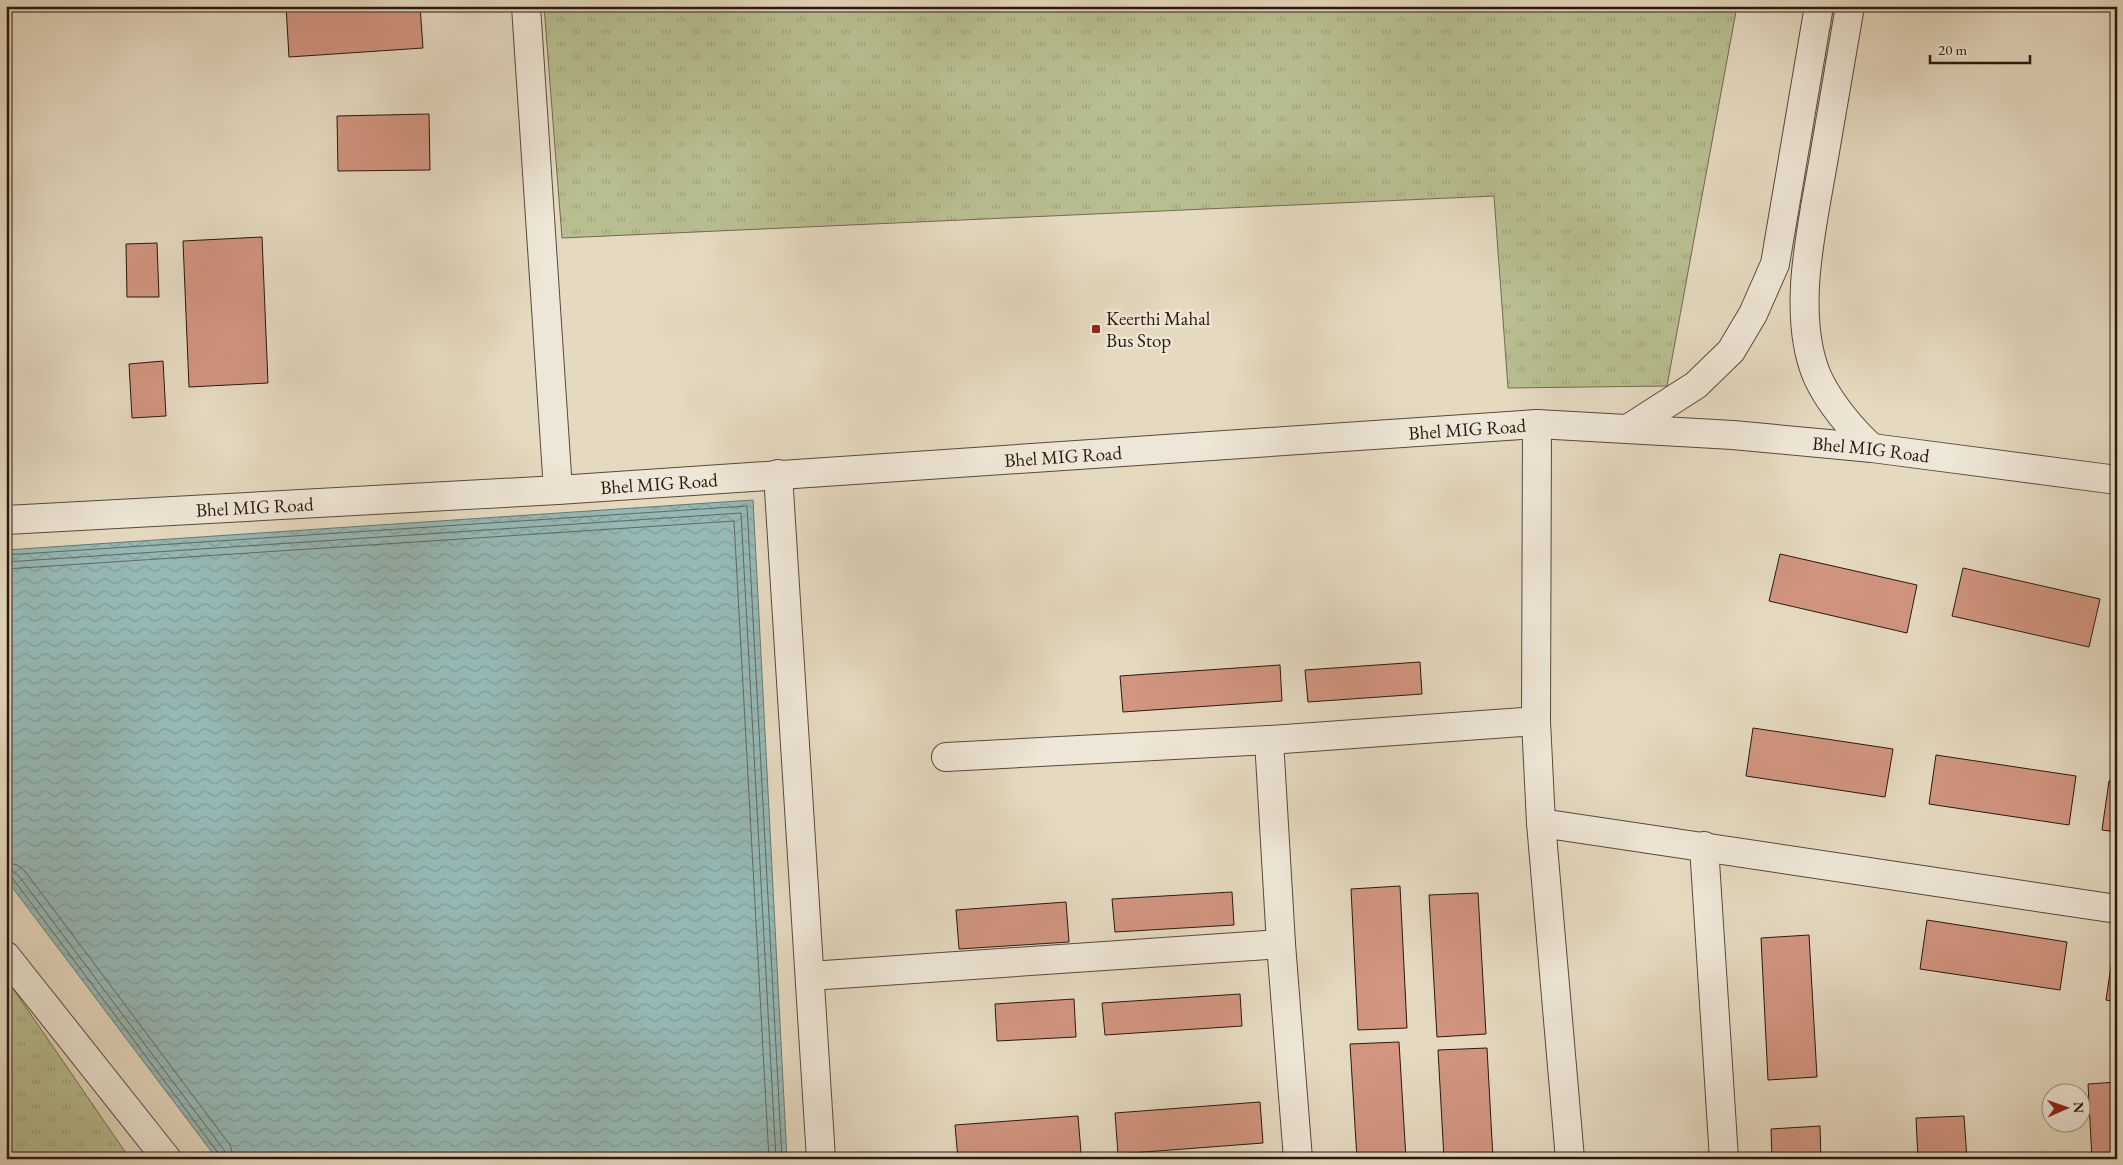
<svg xmlns="http://www.w3.org/2000/svg" width="2123" height="1165" viewBox="0 0 2123 1165" font-family="'EB Garamond',serif">
	<defs>
		<pattern id="grass-tufts" width="24" height="20" patternUnits="userSpaceOnUse" patternTransform="scale(1.25)"><rect width="24" height="20" fill="#b8be90"/><path d="M3 7l-1-3M5 7V3M7 7l1-3M15 17l-1-3M17 17v-4M19 17l1-3" fill="none" stroke="#9ea37b"/></pattern>
		<pattern id="water-waves" width="16" height="10" patternUnits="userSpaceOnUse" patternTransform="scale(1.25)"><rect width="16" height="10" fill="#96b9b6"/><path d="M0 5q4-4 8 0t8 0" fill="none" stroke="#819e9b"/></pattern>
	</defs>
	<rect width="100%" height="100%" fill="#e5d9c0"/>
	<filter id="stains"><feTurbulence type="fractalNoise" baseFrequency=".004" numOctaves="4"/><feColorMatrix values="0 0 0 0 .2 0 0 0 0 .09 0 0 0 0 .02 0 0 0 .5 -.17"/></filter>
	<radialGradient id="worn" r=".72"><stop offset=".6" stop-color="#630" stop-opacity="0"/><stop offset="1" stop-color="#630" stop-opacity=".3"/></radialGradient>
	<!-- grass -->
	<path fill="url(#grass-tufts)" stroke="#726a50" d="M 544,6 L 1737,6 L 1667,386 L 1508,388 L 1494,196 L 562,238 Z
		M 12,987 L 130,1159 L 6,1159 L 6,993 Z"/>
	<!-- water -->
	<path fill="url(#water-waves)" stroke="#6b7873" d="M 753,500 L 787,1159 L 217,1159 L 6,879 L 6,550 Z"/>
	<g fill="none" stroke-linecap="round" stroke-linejoin="round">
		<!-- shore -->
		<path stroke="#606862" stroke-width="1" d="M 6,555 L 747,506 L 782,1159
			M 6,562 L 741,513 L 776,1159
			M 6,569 L 734,521 L 769,1159
			M 6,862 L 17,865 L 24,870 L 230,1145 L 234,1159
			M 6,870 L 12,871 L 18,875 L 224,1150 L 227,1159
			M 6,876 L 13,879 L 219,1154 L 220,1159"/>
	</g>
	<!-- building -->
	<path fill="#d19580" stroke="#2b170f" d="M 286,6 L 420,6 L 423,48 L 289,57 Z
		M 429,114 L 430,170 L 338,171 L 337,116 Z
		M 262,237 L 268,383 L 189,387 L 183,241 Z
		M 157,243 L 159,297 L 127,297 L 126,244 Z
		M 163,361 L 166,416 L 132,418 L 129,364 Z
		M 1780,554 L 1917,585 L 1907,633 L 1769,601 Z
		M 1963,568 L 2100,599 L 2089,647 L 1952,616 Z
		M 1420,662 L 1422,694 L 1308,702 L 1305,670 Z
		M 1280,665 L 1282,701 L 1123,712 L 1120,676 Z
		M 1753,728 L 1893,749 L 1885,797 L 1746,776 Z
		M 1936,755 L 2076,776 L 2069,825 L 1929,804 Z
		M 2109,781 L 2117,782 L 2117,832 L 2102,830 Z
		M 1400,886 L 1407,1028 L 1358,1030 L 1351,889 Z
		M 1232,892 L 1234,925 L 1115,932 L 1112,899 Z
		M 1478,893 L 1486,1034 L 1437,1037 L 1429,895 Z
		M 1066,902 L 1069,942 L 959,949 L 956,910 Z
		M 1927,920 L 2067,942 L 2060,990 L 1920,969 Z
		M 1809,935 L 1817,1077 L 1768,1080 L 1761,938 Z
		M 2113,952 L 2117,952 L 2117,1002 L 2106,1000 Z
		M 1240,994 L 1242,1026 L 1105,1035 L 1102,1003 Z
		M 1074,999 L 1076,1037 L 997,1041 L 995,1004 Z
		M 1399,1042 L 1406,1159 L 1357,1159 L 1350,1044 Z
		M 1487,1048 L 1493,1159 L 1444,1159 L 1438,1050 Z
		M 2117,1082 L 2117,1159 L 2092,1159 L 2088,1084 Z
		M 1260,1102 L 1263,1143 L 1118,1154 L 1115,1113 Z
		M 1078,1116 L 1081,1153 L 996,1159 L 958,1159 L 955,1125 Z
		M 1964,1116 L 1967,1159 L 1918,1159 L 1916,1118 Z
		M 1820,1126 L 1821,1159 L 1772,1159 L 1771,1129 Z"/>
	<g fill="none" stroke-linecap="round" stroke-linejoin="round">
		<!-- street casing -->
		<g stroke="#5a483b" stroke-width="30">
			<g id="street">
				<path d="M 526,6 L 558,490"/>
				<path d="M 1850,6 C 1841,59 1832,111 1823,163 C 1812,227 1791,314 1817,376 C 1828,401 1852,430 1872,448"/>
				<path d="M 1537,424 L 1536,721 L 1541,823 L 1570,1159"/>
				<path d="M 1629,428 L 1696,385 L 1731,351 L 1753,314 L 1775,264 L 1819,6"/>
				<path d="M 778,474 L 821,1159"/>
				<path id="s1" d="M 6,520 L 558,490 L 1537,424 L 1733,435 L 1872,448 L 2117,480"/>
				<path d="M 1269,740 L 1281,944 L 1298,1159"/>
				<path d="M 946,757 L 1269,740 L 1536,721"/>
				<path d="M 1541,823 L 2117,909"/>
				<path d="M 1704,846 L 1724,1159"/>
				<path d="M 6,956 L 167,1159"/>
				<path d="M 810,976 L 1281,944"/>
			</g>
		</g>
		<!-- street -->
		<use href="#street" stroke="#eee6d6" stroke-width="28"/>
	</g>
	<!-- markers -->
	<rect fill="#8f2418" stroke="#eee6d6" stroke-width="2" x="1091" y="324" width="10" height="10" rx="2.5"/>
	<g text-anchor="middle" dominant-baseline="central" stroke-width="5" stroke-linejoin="round" paint-order="stroke">
		<!-- poi labels -->
		<g font-size="19" fill="#2b170f" stroke="#eee6d6" text-anchor="start">
			<text x="1106" y="318">Keerthi Mahal<tspan x="1106" dy="22">Bus Stop</tspan></text>
		</g>
		<!-- street labels -->
		<g font-size="19" fill="#2b170f" stroke="#eee6d6">
			<text stroke="none"><textPath href="#s1" startOffset="1464">Bhel MIG Road</textPath></text>
			<text stroke="none"><textPath href="#s1" startOffset="1869">Bhel MIG Road</textPath></text>
			<text stroke="none"><textPath href="#s1" startOffset="1059">Bhel MIG Road</textPath></text>
			<text stroke="none"><textPath href="#s1" startOffset="654">Bhel MIG Road</textPath></text>
			<text stroke="none"><textPath href="#s1" startOffset="249">Bhel MIG Road</textPath></text>
		</g>
	</g>
	<!-- margin -->
	<rect width="2123" height="1165" fill="none" stroke="#e5d9c0" stroke-width="25"/>
	<rect x="8" y="8" width="2108" height="1150" fill="none" stroke="#2b170f" stroke-width="2.5"/>
	<rect x="12" y="12" width="2098" height="1140" fill="none" stroke="#2b170f"/>
	<!-- north arrow -->
	<g transform="translate(2066 1108) rotate(88)"><circle r="24" fill="#eee6d6" stroke="#a09386"/>
	<path d="M0-4L9 19L0 12L-9 19Z" fill="#8f2418"/>
	<text y="-8" font-size="14" font-weight="bold" text-anchor="middle" fill="#2b170f">N</text>
	</g>
	<!-- scale -->
	<path d="M1930 55v8h100v-8" fill="none" stroke="#2b170f" stroke-width="2.5"/>
	<text x="1938" y="55" font-size="15" fill="#2b170f" stroke="#eee6d6" stroke-width="4" paint-order="stroke">20 m</text>
	<rect width="100%" height="100%" filter="url(#stains)"/>
	<rect width="100%" height="100%" fill="url(#worn)"/>
</svg>
